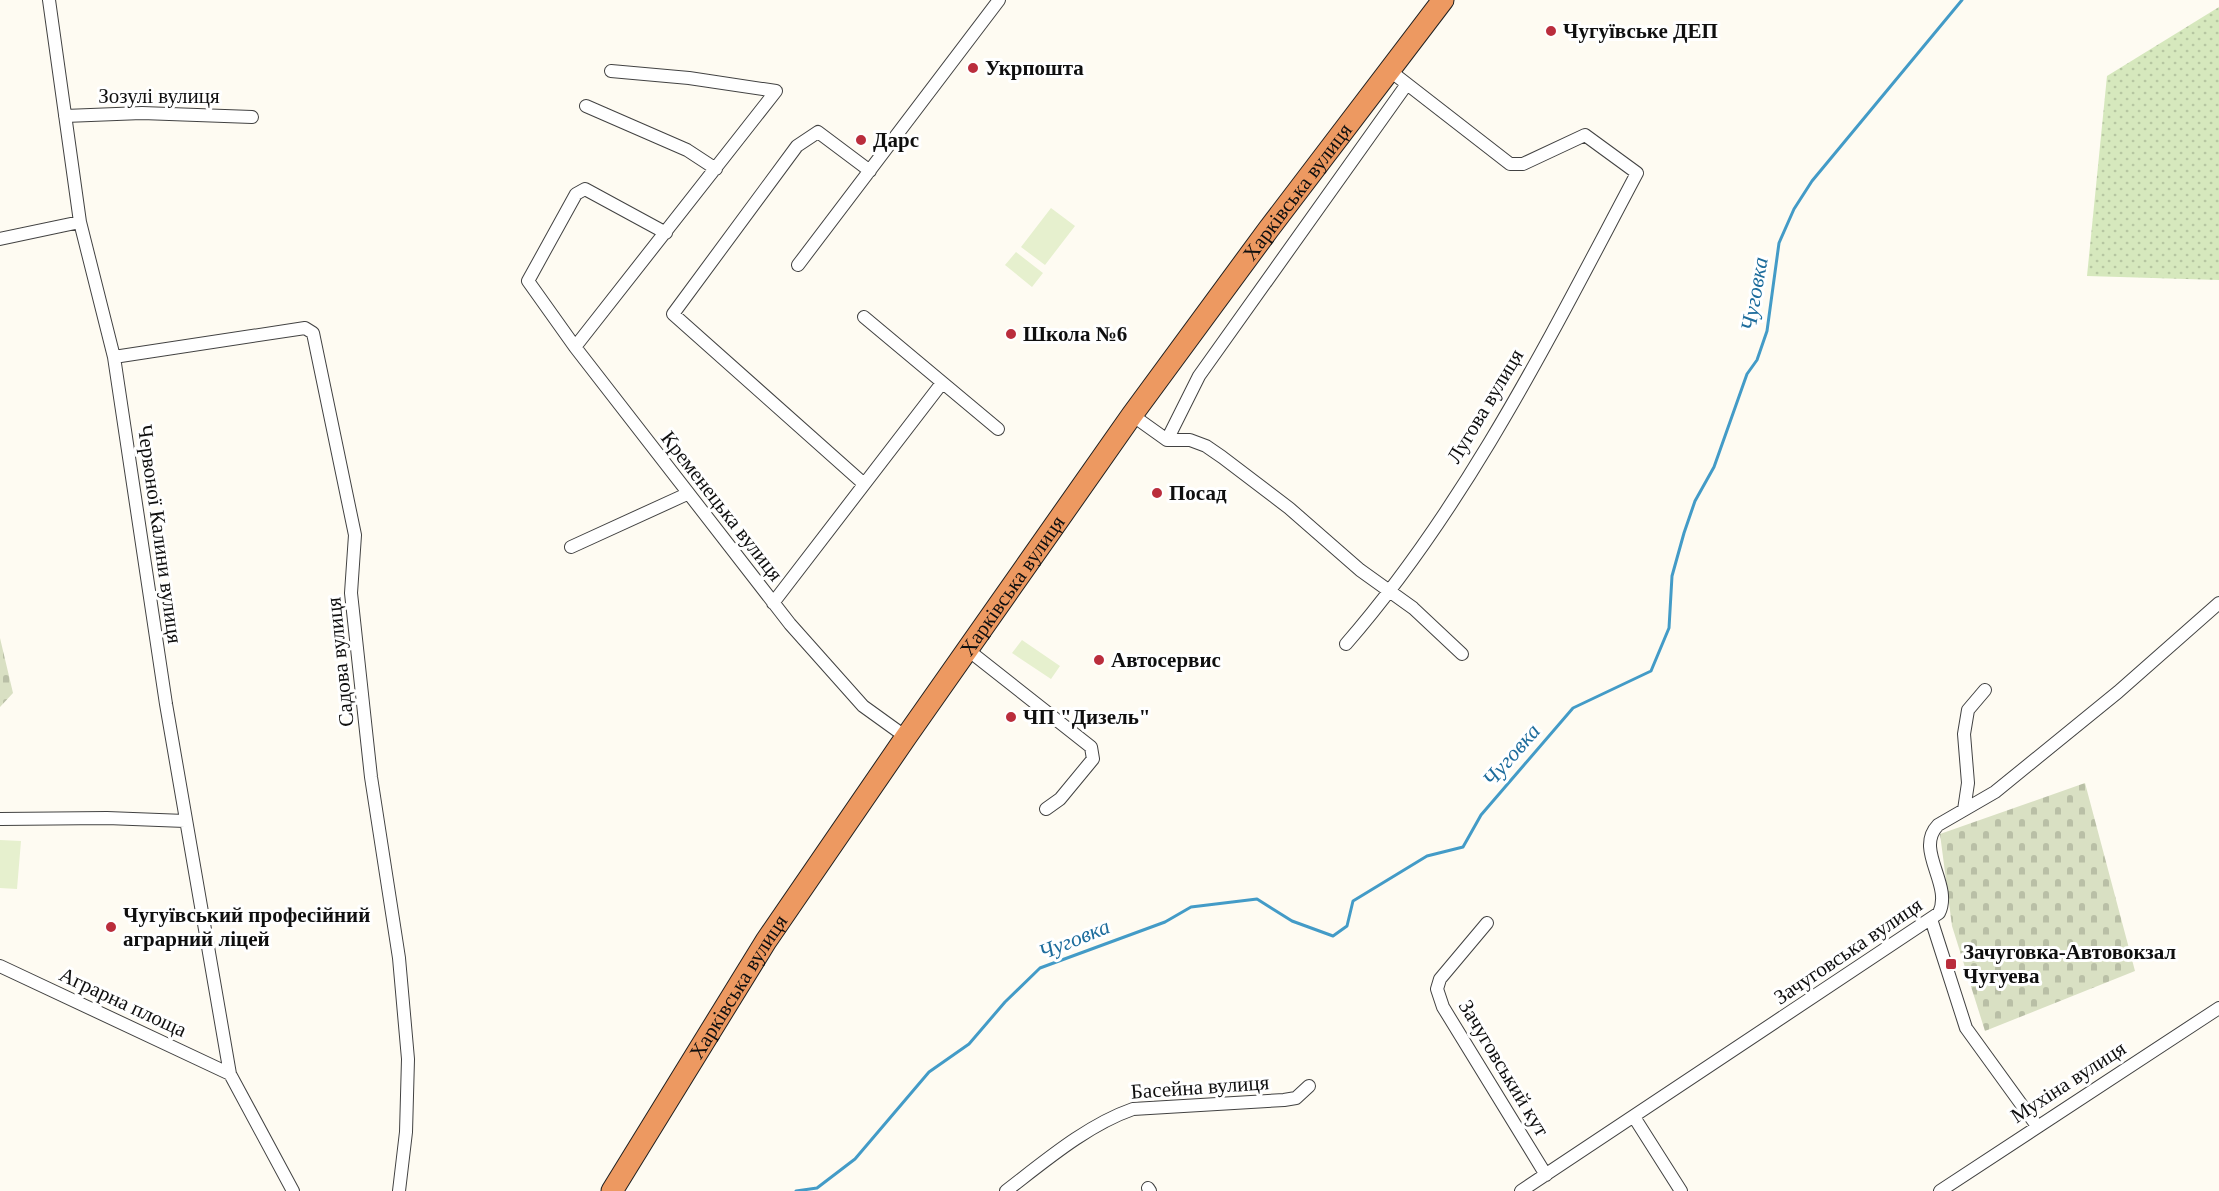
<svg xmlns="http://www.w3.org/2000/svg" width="2219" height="1191" viewBox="0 0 2219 1191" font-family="'Times New Roman',serif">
	<defs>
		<pattern id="grass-dots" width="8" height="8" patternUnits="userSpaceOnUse" patternTransform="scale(1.5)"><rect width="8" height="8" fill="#d6e8bd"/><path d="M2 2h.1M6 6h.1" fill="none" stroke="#b6c6a1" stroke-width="1.8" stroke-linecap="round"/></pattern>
		<pattern id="cemetery-stones" width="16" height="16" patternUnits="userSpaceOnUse" patternTransform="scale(1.5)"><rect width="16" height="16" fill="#d9e0c3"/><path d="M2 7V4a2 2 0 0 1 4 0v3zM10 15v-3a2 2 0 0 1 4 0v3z" fill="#b9bfa6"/></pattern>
	</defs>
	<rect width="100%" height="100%" fill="#fefbf2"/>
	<!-- grass -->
	<path fill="url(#grass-dots)" d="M 2219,7 L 2219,280 L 2087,276 L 2107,76 Z"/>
	<!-- cemetery -->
	<path fill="url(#cemetery-stones)" d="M 0,638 L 13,693 L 0,707 Z
		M 2085,783 L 2135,971 L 1985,1031 L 1952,926 L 1940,834 Z"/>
	<!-- pitch -->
	<path fill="#e6f0ce" d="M 1051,208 L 1075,226 L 1045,265 L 1021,247 Z
		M 1016,252 L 1043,273 L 1032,287 L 1005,265 Z
		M 1022,640 L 1060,666 L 1051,679 L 1012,653 Z
		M 0,840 L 21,841 L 17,889 L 0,888 Z"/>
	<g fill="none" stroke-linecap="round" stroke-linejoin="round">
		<!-- stream -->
		<path stroke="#439bc7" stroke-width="3" d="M 796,1191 L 817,1188 L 855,1159 L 929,1072 L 969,1044 L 1005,1002 L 1040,968 L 1165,922 L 1191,907 L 1257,899 L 1292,921 L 1333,936 L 1347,926 L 1353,901 L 1427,856 L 1463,847 L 1481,815 L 1573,708 L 1651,671 L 1669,628 L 1672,576 L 1684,533 L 1695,501 L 1714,467 L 1747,374 L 1757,360 L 1767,331 L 1779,243 L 1794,209 L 1812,181 L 1962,0"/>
		<!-- street casing -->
		<g stroke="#424242" stroke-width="14">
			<path id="street" d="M 49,0 L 80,222 L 114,357 L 166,704 L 230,1074 L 293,1191
				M 586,106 L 687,150 L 716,169
				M 65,116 L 142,113 L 252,117
				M 666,233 L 585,189 L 576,194 L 528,281 L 575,347 L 790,624 L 863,706 L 906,737
				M 0,239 L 80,222
				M 798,265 L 999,0
				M 864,317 L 998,429
				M 575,347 L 776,91 L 689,78 L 611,71
				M 114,357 L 305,328 L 313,333 L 355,535 L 351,593 L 371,777 L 399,958 L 408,1059 L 406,1132 L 399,1191
				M 1132,415 L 1167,440 L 1190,440 L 1206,446 L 1222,457 L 1289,508 L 1360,570 L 1413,608 L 1462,654
				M 1167,440 L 1199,376 L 1407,84
				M 864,484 L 673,314 L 797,146 L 818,132 L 870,171
				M 571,547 L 687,494
				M 773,603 L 942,383
				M 1346,644 C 1467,505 1551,335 1637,173 L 1585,135 L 1523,164 L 1510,164 L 1389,70
				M 968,650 L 1091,747 L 1093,759 L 1060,799 L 1046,809
				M 1964,810 L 1968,783 L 1964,734 L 1968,710 L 1985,690
				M 0,819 L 107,818 L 185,821
				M 1931,919 L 1966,1028 L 2037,1126
				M 1487,923 L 1440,979 L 1437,989 L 1443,1007 L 1546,1175
				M 0,966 L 230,1074
				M 1634,1117 L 1681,1191
				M 1148,1188 L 1150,1191
				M 1006,1191 C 1045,1161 1087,1125 1133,1109 L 1284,1100 L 1296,1098 L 1309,1086
				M 1521,1191 L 1939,913 C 1953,884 1914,850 1938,825 L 1995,792 L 2118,692 L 2219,603
				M 1940,1191 L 2219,1008"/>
		</g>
		<!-- highway casing -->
		<g stroke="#202020" stroke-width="23">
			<g id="highway">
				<path id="s1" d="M 612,1191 L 766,941 L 906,737 L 1132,415 L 1268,230 L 1443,0"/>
			</g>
		</g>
		<!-- street -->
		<use href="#street" stroke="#fff" stroke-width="12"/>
		<!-- highway -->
		<use href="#highway" stroke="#ed9961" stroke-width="21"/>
	</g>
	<!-- markers -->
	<g fill="#ba2d3c" stroke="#fff" stroke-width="2">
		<circle cx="1551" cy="31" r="6"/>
		<circle cx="973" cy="68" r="6"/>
		<circle cx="861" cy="140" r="6"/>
		<circle cx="1011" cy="334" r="6"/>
		<circle cx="1157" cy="493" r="6"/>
		<circle cx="1099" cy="660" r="6"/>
		<circle cx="1011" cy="717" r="6"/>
		<circle cx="111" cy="927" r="6"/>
		<rect x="1945" y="958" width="12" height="12" rx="3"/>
	</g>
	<g text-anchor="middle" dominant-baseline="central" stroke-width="6" stroke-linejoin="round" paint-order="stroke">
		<!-- poi labels -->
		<g font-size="21" font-weight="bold" fill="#0f0f0f" stroke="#fff" text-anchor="start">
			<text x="1563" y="31">Чугуївське ДЕП</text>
			<text x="985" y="68">Укрпошта</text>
			<text x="873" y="140">Дарс</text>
			<text x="1023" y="334">Школа №6</text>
			<text x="1169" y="493">Посад</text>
			<text x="1111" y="660">Автосервис</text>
			<text x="1023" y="717">ЧП "Дизель"</text>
			<text x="123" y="915">Чугуївський професійний<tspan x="123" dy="24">аграрний ліцей</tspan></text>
			<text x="1963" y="952">Зачуговка-Автовокзал<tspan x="1963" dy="24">Чугуева</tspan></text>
		</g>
		<!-- street labels -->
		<g font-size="21" fill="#0f0f0f" stroke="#fff">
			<text x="159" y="96">Зозулі вулиця</text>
			<text stroke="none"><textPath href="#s1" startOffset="1212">Харківська вулиця</textPath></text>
			<text transform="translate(1485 406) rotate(-59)">Лугова вулиця</text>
			<text transform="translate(722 506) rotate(52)">Кременецька вулиця</text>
			<text transform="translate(160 534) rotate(82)">Червоної Калини вулиця</text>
			<text stroke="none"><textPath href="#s1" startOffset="726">Харківська вулиця</textPath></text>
			<text transform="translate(340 662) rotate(-96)">Садова вулиця</text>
			<text transform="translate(1848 951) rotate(-34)">Зачуговська вулиця</text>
			<text stroke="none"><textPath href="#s1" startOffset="240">Харківська вулиця</textPath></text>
			<text transform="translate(123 1002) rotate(25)">Аграрна площа</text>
			<text transform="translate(1504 1068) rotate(59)">Зачуговський кут</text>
			<text transform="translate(2068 1082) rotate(-33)">Мухіна вулиця</text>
			<text transform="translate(1200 1087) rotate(-4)">Басейна вулиця</text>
		</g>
		<!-- water labels -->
		<g font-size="22" font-style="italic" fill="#1d6c9c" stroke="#fff">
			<text transform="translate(1754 294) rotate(-80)">Чуговка</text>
			<text transform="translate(1511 755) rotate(-49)">Чуговка</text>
			<text transform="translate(1074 939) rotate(-22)">Чуговка</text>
		</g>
	</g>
</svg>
